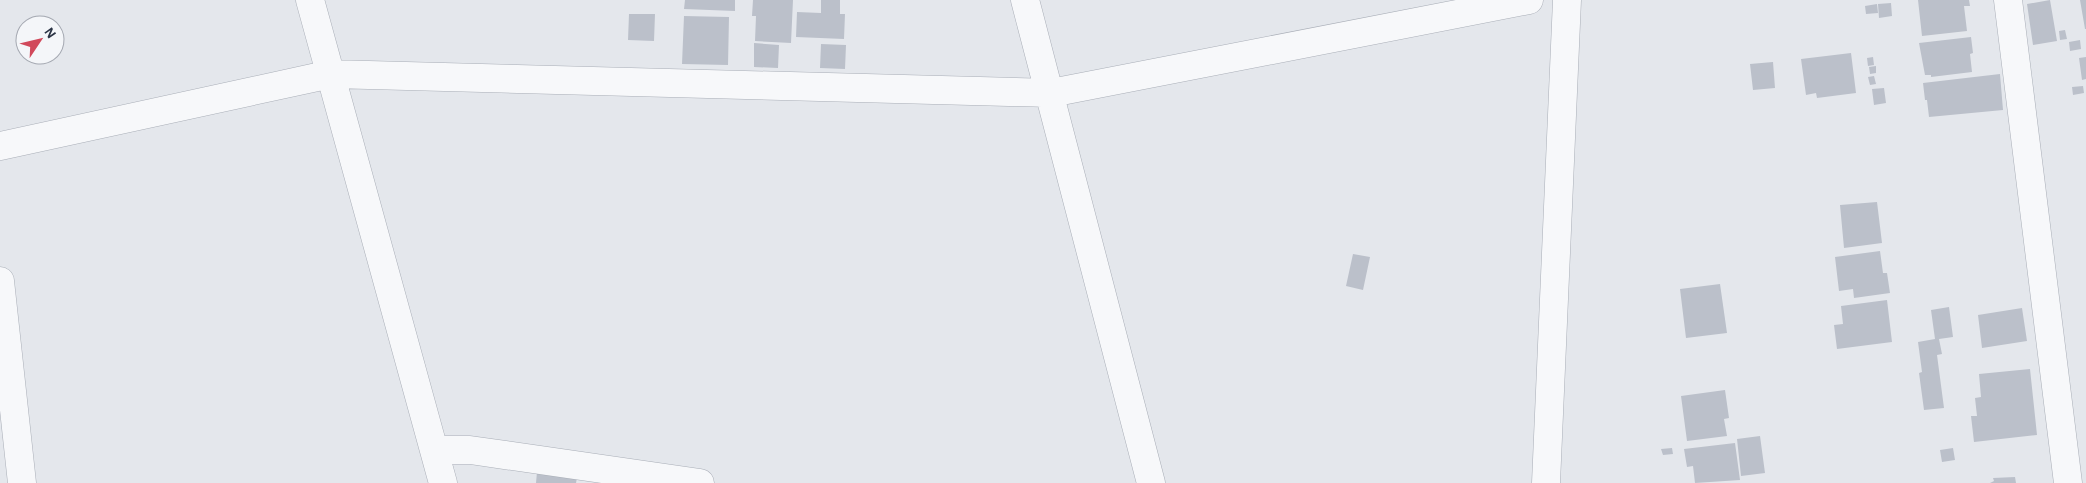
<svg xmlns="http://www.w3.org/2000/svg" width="2086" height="483" viewBox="0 0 2086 483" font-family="'Alegreya Sans',sans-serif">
	<rect width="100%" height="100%" fill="#e4e7ec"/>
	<!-- building -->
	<path fill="#bbc0ca" d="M 685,0 L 735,0 L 735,11 L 684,9 Z
		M 753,0 L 793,0 L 791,43 L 755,41 L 756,16 L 752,16 Z
		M 821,0 L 840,0 L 840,14 L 845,14 L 844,39 L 796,37 L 797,12 L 821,13 Z
		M 1918,0 L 1969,0 L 1970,6 L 1964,6 L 1967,31 L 1922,36 Z
		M 2050,0 L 2057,41 L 2033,45 L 2027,4 Z
		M 2080,0 L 2086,0 L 2086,29 L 2085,29 Z
		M 1891,3 L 1892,16 L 1879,18 L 1878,4 Z
		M 1877,4 L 1878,13 L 1866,14 L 1865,6 Z
		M 629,14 L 655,14 L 654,41 L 628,40 Z
		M 684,16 L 729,17 L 728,65 L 682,64 Z
		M 2065,30 L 2067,39 L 2060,40 L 2059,31 Z
		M 1971,37 L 1973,53 L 1970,54 L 1972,72 L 1931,77 L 1931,75 L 1925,75 L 1919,43 Z
		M 2080,40 L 2081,49 L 2070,51 L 2069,42 Z
		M 754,43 L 779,45 L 778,68 L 754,67 Z
		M 821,44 L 846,45 L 845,69 L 820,68 Z
		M 1851,53 L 1856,93 L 1817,98 L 1816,93 L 1806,95 L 1801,59 Z
		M 1873,57 L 1874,65 L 1868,66 L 1867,58 Z
		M 2086,57 L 2086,79 L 2082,80 L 2079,58 Z
		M 1773,62 L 1775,88 L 1753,90 L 1750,64 Z
		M 1876,66 L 1876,73 L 1870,74 L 1869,67 Z
		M 2000,74 L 2003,110 L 1929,117 L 1927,100 L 1925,100 L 1923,83 Z
		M 1874,76 L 1876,84 L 1870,85 L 1868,77 Z
		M 2083,86 L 2084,93 L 2073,95 L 2072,87 Z
		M 1884,88 L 1886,103 L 1874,105 L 1872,89 Z
		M 1877,202 L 1882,243 L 1844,248 L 1840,205 Z
		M 1880,251 L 1883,273 L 1887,273 L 1890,293 L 1854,298 L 1853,289 L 1839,291 L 1835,257 Z
		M 1353,254 L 1370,257 L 1363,290 L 1346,286 Z
		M 1720,284 L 1727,333 L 1686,338 L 1680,289 Z
		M 1887,300 L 1892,342 L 1837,349 L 1834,325 L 1843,324 L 1841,306 Z
		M 1949,307 L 1953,337 L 1939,339 L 1942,354 L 1937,355 L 1944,408 L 1924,410 L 1919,373 L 1922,372 L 1918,342 L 1935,339 L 1931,310 Z
		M 2022,308 L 2027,341 L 1982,348 L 1978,315 Z
		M 2030,369 L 2037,435 L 1974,442 L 1971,416 L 1977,416 L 1975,398 L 1981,397 L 1979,374 Z
		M 1725,390 L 1729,418 L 1724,419 L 1727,436 L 1687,441 L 1681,396 Z
		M 1760,436 L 1765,473 L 1741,476 L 1737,439 Z
		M 1735,443 L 1740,480 L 1695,483 L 1693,466 L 1687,467 L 1684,449 Z
		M 1672,448 L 1673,454 L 1663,455 L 1661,449 Z
		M 1953,448 L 1955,460 L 1942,462 L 1940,450 Z
		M 537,472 L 577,478 L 576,483 L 536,483 Z
		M 2015,477 L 2016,483 L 1990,483 L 1994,481 L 1993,478 Z"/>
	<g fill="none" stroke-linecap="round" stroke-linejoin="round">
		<!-- street casing -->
		<g stroke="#a9aeb7" stroke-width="29">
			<path id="street" d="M 310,0 L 443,483
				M 1025,0 L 1151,483
				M 2008,0 L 2068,483
				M 0,146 L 331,74 L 1051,93 L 1529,0
				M 0,281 L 22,483
				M 434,450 L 470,450 L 700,483
				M 1546,483 L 1567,0"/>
		</g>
		<!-- street -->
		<use href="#street" stroke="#f7f8fa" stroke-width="28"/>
	</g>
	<!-- north arrow -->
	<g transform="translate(40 40) rotate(55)"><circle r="24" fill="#f4f6f9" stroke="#a4a8b1"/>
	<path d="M0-4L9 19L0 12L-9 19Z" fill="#d1495b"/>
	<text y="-8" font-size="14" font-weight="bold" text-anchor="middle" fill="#2b3445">N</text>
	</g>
</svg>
